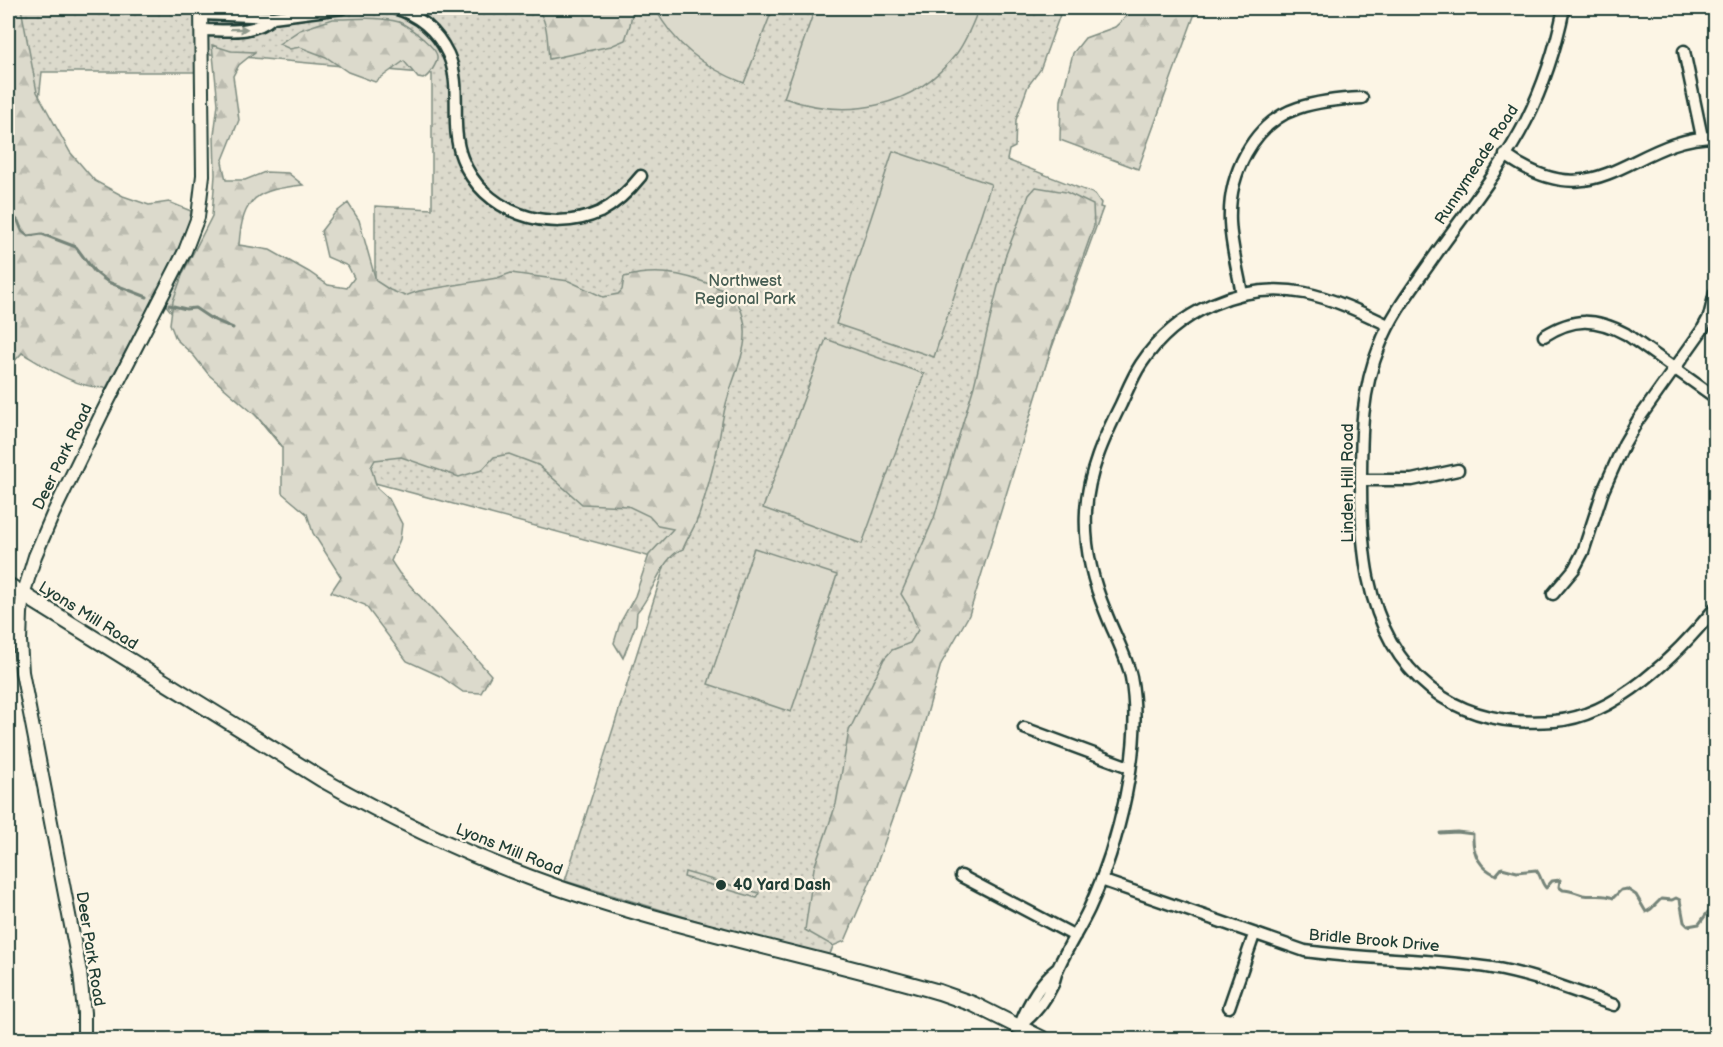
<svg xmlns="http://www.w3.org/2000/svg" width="1723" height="1047" viewBox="0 0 1723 1047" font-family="'Balsamiq Sans',sans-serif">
	<defs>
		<pattern id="grass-dots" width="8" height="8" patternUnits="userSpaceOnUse" patternTransform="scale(1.5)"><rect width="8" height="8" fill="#dcdacc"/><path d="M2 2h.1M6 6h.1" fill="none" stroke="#bcbcb0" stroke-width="1.8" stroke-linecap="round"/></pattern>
		<pattern id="forest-firs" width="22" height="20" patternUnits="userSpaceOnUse" patternTransform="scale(1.5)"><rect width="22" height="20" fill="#dcdacc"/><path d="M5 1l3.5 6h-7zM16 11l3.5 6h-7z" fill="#bcbcb0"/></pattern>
	</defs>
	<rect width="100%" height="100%" fill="#fcf5e5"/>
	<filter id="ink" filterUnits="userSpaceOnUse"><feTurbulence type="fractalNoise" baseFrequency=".0167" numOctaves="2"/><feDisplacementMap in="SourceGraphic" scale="12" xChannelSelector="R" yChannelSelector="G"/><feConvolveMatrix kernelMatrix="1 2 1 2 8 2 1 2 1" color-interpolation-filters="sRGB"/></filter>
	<g filter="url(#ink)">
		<!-- grass -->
		<path fill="url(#grass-dots)" stroke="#7e8c80" stroke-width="1.5" d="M 8,8 L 1060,8 L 1061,12 L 1040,70 L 1028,86 L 1016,120 L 1015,147 L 1009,150 L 1007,160 L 1095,194 L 1101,203 L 1100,207 L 1103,208 L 829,957 L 775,944 L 565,881 L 666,561 L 293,461 L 164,303 L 177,279 L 375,297 L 375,206 L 432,209 L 432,74 L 198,53 L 197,72 L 42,72 L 11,357 Z"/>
		<!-- forest -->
		<path fill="url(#forest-firs)" stroke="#7e8c80" stroke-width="1.5" d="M 8,8 L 21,8 L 37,92 L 70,152 L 95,181 L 123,196 L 149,205 L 169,202 L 191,211 L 189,224 L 173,261 L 106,388 C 76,388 47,368 22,353 L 8,368 Z
			M 535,8 L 633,8 L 630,25 L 625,40 L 611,46 L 549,59 C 547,42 549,19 535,8 Z
			M 1135,8 L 1197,8 L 1138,169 L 1060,140 L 1061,100 L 1073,53 L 1085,38 L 1115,27 Z
			M 333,19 C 354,19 379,16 399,22 C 407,25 436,47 437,56 C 438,63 429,76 423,79 L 418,78 L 404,61 L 375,82 L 348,72 L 326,57 L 300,47 L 290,49 L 279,44 L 300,30 Z
			M 212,45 L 231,51 L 255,52 L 239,65 L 233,76 L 239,120 L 222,162 L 226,180 L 245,180 L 265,172 L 288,173 L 303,185 C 258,190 242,196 239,245 L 270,250 L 309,272 L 328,285 L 347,288 L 354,278 L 348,266 L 327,257 L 321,231 L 334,214 L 348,203 L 359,220 L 376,281 L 390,290 L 405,296 L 419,291 L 497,278 L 511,273 L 569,281 L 603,297 L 618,294 L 622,290 L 624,277 C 649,270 676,272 701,281 C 718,287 737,294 742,313 C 752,342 736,369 728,397 C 723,412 721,430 718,446 C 713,468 707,491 700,512 C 696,526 688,536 683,549 C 661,556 653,596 637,612 L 636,624 L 623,658 L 614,643 L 620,623 L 635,596 L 649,555 L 673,529 L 658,526 L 649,516 L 628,506 L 582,504 L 538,465 L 509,454 L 494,457 L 482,470 L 459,477 L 401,457 L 375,460 L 371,467 L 377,488 L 389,499 L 402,524 L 400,539 L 391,561 L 399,573 L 491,675 L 481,693 L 463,692 L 440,676 L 407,661 L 365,605 L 331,592 L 341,577 L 313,533 L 307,514 L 282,493 L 282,446 L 260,419 L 209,375 L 194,356 L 176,339 L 170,324 L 173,301 L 183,273 L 212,216 L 215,175 L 214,135 L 218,104 Z
			M 1036,187 L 1066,192 L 1093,205 L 1094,226 L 1054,339 L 969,615 L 941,664 L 915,757 L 871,880 L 845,941 L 833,946 L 805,930 L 814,868 L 836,804 L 849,731 L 884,659 L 892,650 L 910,643 L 918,630 L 909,607 L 901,594 L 934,518 L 974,386 L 1005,257 L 1029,195 Z"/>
		<!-- garden -->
		<path fill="#dcdacc" stroke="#7e8c80" stroke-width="1.5" d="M 655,8 L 773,8 L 744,83 C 705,68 674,45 655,8 Z
			M 815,8 L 979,8 C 973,23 967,39 957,53 C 914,109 847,120 784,98 Z
			M 893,151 L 991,184 L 934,357 L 836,324 Z
			M 826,339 L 924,374 L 862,544 L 763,508 Z
			M 754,548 L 837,575 L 791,712 L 708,684 Z
			M 685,872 L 759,893 L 757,898 L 684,877 Z"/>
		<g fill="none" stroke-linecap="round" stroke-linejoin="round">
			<!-- stream -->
			<path stroke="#758479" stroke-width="3" d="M 8,211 L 18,221 L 22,231 L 28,236 L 42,234 L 76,247 L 94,271 L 108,282 L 147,297
				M 169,305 L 186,309 L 195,308 L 210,318 L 233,328
				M 1440,833 L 1457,832 L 1473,834 C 1472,853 1479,867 1496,875 L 1502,868 L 1517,872 L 1536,870 C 1541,875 1541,883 1546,888 L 1552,881 L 1560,880 L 1559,887 L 1563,890 C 1571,890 1575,893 1583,895 C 1593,897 1603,893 1613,898 L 1621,890 L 1627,889 L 1636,895 L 1646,912 L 1651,909 L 1661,899 L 1672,900 L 1676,898 L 1680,900 L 1684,922 L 1688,926 L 1699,924 L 1708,912 L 1713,914 L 1715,921 L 1713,930 L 1716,934"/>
			<!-- minor casing -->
			<g stroke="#1f3d34" stroke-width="15">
				<path id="minor" d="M 394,8 C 419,15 437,31 448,54 C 463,87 449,124 462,158 C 482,212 549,235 600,212 C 617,203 629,191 641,176
					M 1564,8 C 1556,47 1544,85 1526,121 C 1502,168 1465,213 1434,257 C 1415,285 1392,313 1380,345 C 1361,391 1361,435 1361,484 C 1361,516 1362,546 1368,577 C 1388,675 1453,729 1554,721 C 1616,717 1679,653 1716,607
					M 202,14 L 273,17 L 342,8
					M 202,30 C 227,30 253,35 273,17
					M 1684,51 L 1702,137
					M 1505,155 C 1599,222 1631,137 1716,137
					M 1242,294 C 1238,271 1231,246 1230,222 C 1228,176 1252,123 1298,108 C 1319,101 1340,99 1362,98
					M 1544,336 C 1574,317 1595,318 1626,334 L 1716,398
					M 1361,480 L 1412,480 L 1458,470
					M 1553,594 L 1574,569 L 1583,552 L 1603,491 L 1624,444 L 1638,420 L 1702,330 L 1709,317 L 1715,293
					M 1024,728 L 1129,767
					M 961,876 L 1075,936
					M 1101,880 L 1305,951 C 1367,960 1430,958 1492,968 C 1534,975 1573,991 1614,1005
					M 1229,1007 L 1254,935
					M 1020,1025 C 1028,1004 1039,983 1057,969
					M 1019,1026 C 1034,1015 1045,1001 1053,984 C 1055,978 1056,972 1059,966 C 1068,946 1080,928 1089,909 C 1118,846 1144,746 1131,677 C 1126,655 1114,634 1106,613 C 1092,580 1084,547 1086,511 C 1088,472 1104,438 1121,404 C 1127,391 1133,376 1141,364 C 1176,311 1242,281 1305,293 C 1334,299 1361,312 1388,325"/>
			</g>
			<!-- tertiary casing -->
			<g stroke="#1f3d34" stroke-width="16">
				<path id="tertiary" d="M 84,1040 L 84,1013 L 80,972 L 22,672 L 20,641 L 21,613 L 23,595 L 35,556 L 53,514 L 102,413 L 185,251 L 198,217 L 203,175 L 201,8"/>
			</g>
			<!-- secondary casing -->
			<g stroke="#1f3d34" stroke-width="18">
				<path id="secondary" d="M 8,585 L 323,780 C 399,823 480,861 562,889 C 686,931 814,956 939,992 L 973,1004 L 1045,1040"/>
			</g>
			<!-- minor -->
			<use href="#minor" stroke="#fcf5e5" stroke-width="10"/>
			<!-- tertiary -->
			<use href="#tertiary" stroke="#fcf5e5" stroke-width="12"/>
			<!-- secondary -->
			<use href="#secondary" stroke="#fcf5e5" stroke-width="14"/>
		</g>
		<!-- one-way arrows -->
		<defs><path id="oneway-solid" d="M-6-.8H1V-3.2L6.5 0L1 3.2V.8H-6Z" transform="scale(1.5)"/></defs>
		<use fill="#8e998c" href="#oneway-solid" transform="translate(239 29) rotate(-1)"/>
	</g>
	<!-- markers -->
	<circle fill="#1f3d34" stroke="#fcf5e5" stroke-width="2" cx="721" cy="885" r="6"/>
	<g text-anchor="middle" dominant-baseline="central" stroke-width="4.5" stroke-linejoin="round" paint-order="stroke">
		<!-- street labels -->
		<g font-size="16" fill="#1f3d34" stroke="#fcf5e5">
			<text transform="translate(1477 165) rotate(-57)">Runnymeade Road</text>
			<text transform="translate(63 457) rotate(-64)">Deer Park Road</text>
			<text transform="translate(1348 483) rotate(-90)">Linden Hill Road</text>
			<text transform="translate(88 616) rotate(32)">Lyons Mill Road</text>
			<text transform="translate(509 850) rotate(22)">Lyons Mill Road</text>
			<text transform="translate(1374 941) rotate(5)">Bridle Brook Drive</text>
			<text transform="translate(90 949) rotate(81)">Deer Park Road</text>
		</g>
		<!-- park labels -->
		<g font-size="16" fill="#455c52" stroke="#fcf5e5">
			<text x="745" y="281">Northwest<tspan x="745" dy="18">Regional Park</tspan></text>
		</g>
		<!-- poi labels -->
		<g font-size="16" font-weight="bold" fill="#1f3d34" stroke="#fcf5e5" text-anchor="start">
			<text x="733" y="885">40 Yard Dash</text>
		</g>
	</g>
	<!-- margin -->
	<rect width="1723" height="1047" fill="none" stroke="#fcf5e5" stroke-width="30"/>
	<rect x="15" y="15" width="1693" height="1017" fill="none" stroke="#1f3d34" stroke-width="2" filter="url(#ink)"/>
</svg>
